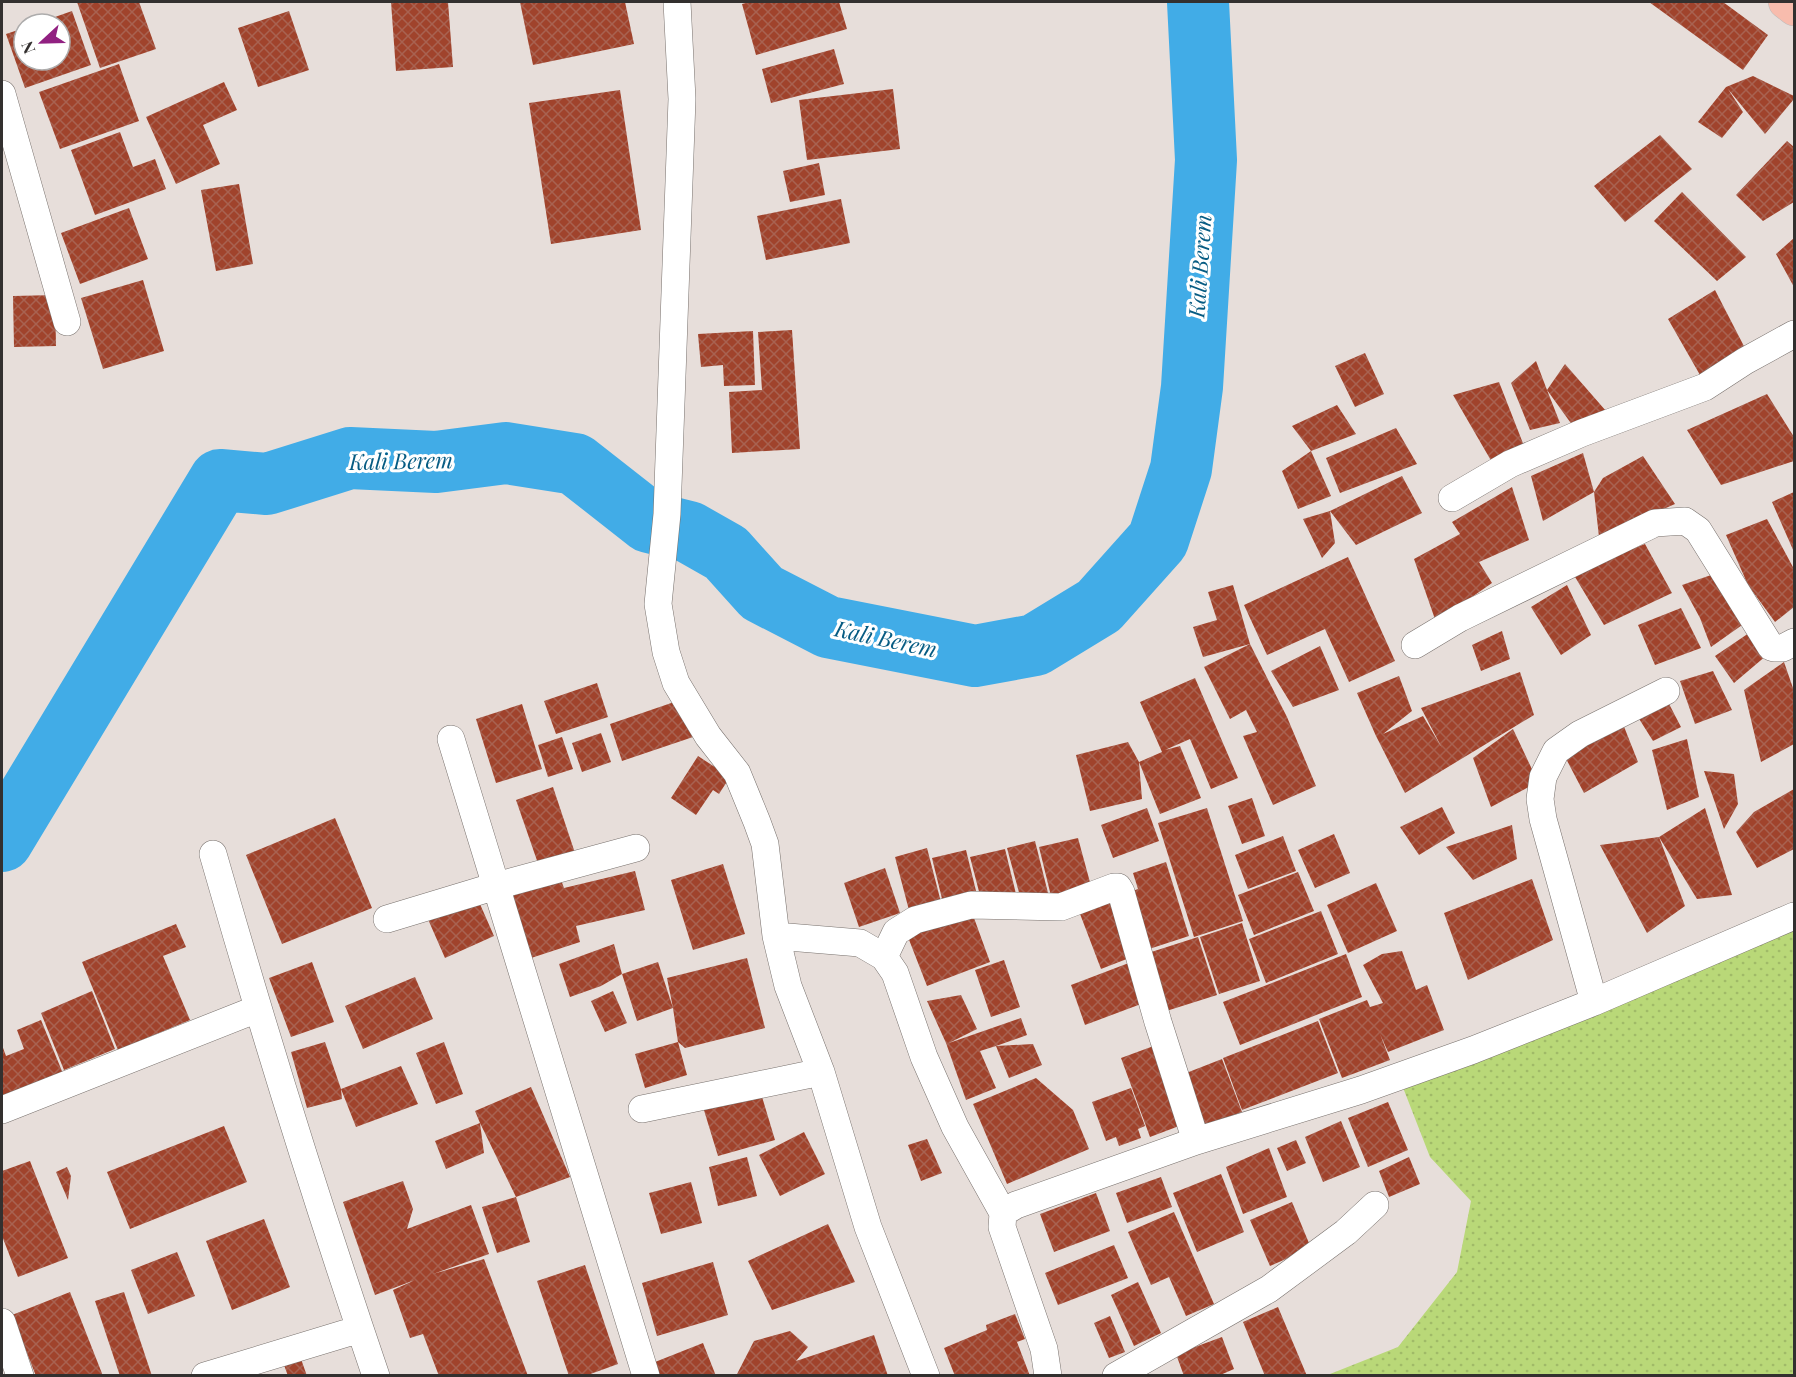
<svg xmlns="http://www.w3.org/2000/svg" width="1796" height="1377" viewBox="0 0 1796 1377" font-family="'Playfair Display',serif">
	<defs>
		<pattern id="grass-dots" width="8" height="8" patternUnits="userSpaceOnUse" patternTransform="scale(1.5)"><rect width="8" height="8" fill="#b9d878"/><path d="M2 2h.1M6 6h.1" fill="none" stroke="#a0ba68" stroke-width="1.8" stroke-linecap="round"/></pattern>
		<pattern id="building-cross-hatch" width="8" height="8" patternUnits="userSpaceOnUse" patternTransform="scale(1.5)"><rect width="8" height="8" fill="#a0432c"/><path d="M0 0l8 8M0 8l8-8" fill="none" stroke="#a86251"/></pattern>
	</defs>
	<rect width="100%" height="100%" fill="#e7deda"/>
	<!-- grass -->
	<path fill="url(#grass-dots)" d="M 1794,911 L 1794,1375 L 1325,1376 L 1398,1347 L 1457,1272 L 1471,1201 L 1430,1157 L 1402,1085 Z"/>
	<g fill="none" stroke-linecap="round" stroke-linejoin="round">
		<!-- river -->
		<path stroke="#41ace7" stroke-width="62" d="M 2,841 L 220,480 L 267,484 L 350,458 L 436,462 L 506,453 L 575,464 L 649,522 L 689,532 L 726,553 L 762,593 L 828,627 L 975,656 L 1035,645 L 1099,606 L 1158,540 L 1181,469 L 1192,387 L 1206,160 L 1198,2"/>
	</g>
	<!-- building -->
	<path fill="url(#building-cross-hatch)" d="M 77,2 L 139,2 L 156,49 L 100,68 Z
		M 391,2 L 448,2 L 453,67 L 396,71 Z
		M 520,2 L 625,2 L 634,44 L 533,65 Z
		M 750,2 L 839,2 L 847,29 L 756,55 L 742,4 Z
		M 1649,2 L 1723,2 L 1768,35 L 1743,70 Z
		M 72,11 L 91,65 L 25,88 L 6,34 L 24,28 L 24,60 L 60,60 L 60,24 L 35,24 Z
		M 289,11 L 309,70 L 258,87 L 238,28 Z
		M 834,49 L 844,84 L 771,103 L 762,69 Z
		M 119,64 L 139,121 L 60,149 L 39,92 Z
		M 1753,76 L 1794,96 L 1794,99 L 1765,134 L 1728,89 L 1743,112 L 1722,138 L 1698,122 L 1726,87 Z
		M 224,82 L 237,110 L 203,125 L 220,164 L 176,184 L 146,117 Z
		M 893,89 L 900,149 L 807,160 L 799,100 Z
		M 620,90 L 641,230 L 551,244 L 529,103 Z
		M 120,132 L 133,167 L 155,159 L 166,189 L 95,215 L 71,150 Z
		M 1660,135 L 1692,169 L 1625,222 L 1594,186 Z
		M 1787,141 L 1794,147 L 1794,202 L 1763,221 L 1736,195 Z
		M 819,163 L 825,195 L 790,202 L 783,171 Z
		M 239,184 L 253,264 L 216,271 L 201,190 Z
		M 1682,192 L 1746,257 L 1717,281 L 1654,221 Z
		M 841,199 L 850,243 L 766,260 L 757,216 Z
		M 129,208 L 148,259 L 80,284 L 61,233 Z
		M 1794,238 L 1794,287 L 1776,254 Z
		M 143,280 L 164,351 L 103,369 L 81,298 Z
		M 1715,290 L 1748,354 L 1700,375 L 1668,319 Z
		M 55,295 L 56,346 L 14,347 L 13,296 Z
		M 792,330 L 800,449 L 732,453 L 729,392 L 762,390 L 758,332 Z
		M 753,331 L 755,385 L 724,386 L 723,365 L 701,367 L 698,334 Z
		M 1365,353 L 1384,394 L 1355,407 L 1335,366 Z
		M 1536,361 L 1547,390 L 1565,364 L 1613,419 L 1583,440 L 1547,390 L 1560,423 L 1530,430 L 1511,383 Z
		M 1499,382 L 1526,451 L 1493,464 L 1453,395 Z
		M 1767,394 L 1794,437 L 1794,461 L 1721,485 L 1687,430 Z
		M 1337,405 L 1356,434 L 1311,451 L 1331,496 L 1298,509 L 1282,471 L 1311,451 L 1292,426 Z
		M 1396,428 L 1417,464 L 1340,493 L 1326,458 Z
		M 1583,453 L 1594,492 L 1543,521 L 1531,476 Z
		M 1643,456 L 1675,504 L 1599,537 L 1594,492 L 1603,478 Z
		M 1402,476 L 1422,513 L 1356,545 L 1330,511 L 1335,543 L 1322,558 L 1303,519 L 1330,511 Z
		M 1512,487 L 1529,540 L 1479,562 L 1492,583 L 1436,622 L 1414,559 L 1460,534 L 1452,522 Z
		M 1794,492 L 1794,552 L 1772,502 Z
		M 1767,519 L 1794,569 L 1794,607 L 1775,622 L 1748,585 L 1726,535 Z
		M 1645,544 L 1672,593 L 1604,625 L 1572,572 Z
		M 1348,557 L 1395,661 L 1349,682 L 1325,629 L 1267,655 L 1244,605 Z
		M 1720,572 L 1745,623 L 1711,647 L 1700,618 L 1682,585 Z
		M 1233,585 L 1250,644 L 1287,717 L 1316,786 L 1273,805 L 1243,736 L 1257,732 L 1246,710 L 1230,719 L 1204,667 L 1250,644 L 1203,657 L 1193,627 L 1217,620 L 1208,592 Z
		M 1567,585 L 1591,635 L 1561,655 L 1531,607 Z
		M 1681,608 L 1701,648 L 1655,665 L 1638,625 Z
		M 1502,631 L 1510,659 L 1481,671 L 1472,645 Z
		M 1749,633 L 1767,655 L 1734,683 L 1715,656 Z
		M 1320,646 L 1339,690 L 1293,707 L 1271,671 Z
		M 1784,662 L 1794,691 L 1794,744 L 1761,762 L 1744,690 Z
		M 1713,671 L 1732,710 L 1695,724 L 1680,681 Z
		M 1520,672 L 1534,715 L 1405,793 L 1376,736 L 1357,693 L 1399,676 L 1412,711 L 1383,734 L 1423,716 L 1442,748 L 1421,708 Z
		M 1195,678 L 1238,778 L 1211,789 L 1190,739 L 1165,750 L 1180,746 L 1201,798 L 1160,814 L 1139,762 L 1142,799 L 1090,811 L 1076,755 L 1128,742 L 1139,762 L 1162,752 L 1140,702 Z
		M 597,683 L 608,717 L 556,734 L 544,701 Z
		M 1666,698 L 1681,727 L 1653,741 L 1631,706 Z
		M 680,700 L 693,737 L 622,761 L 610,724 Z
		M 522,704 L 542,769 L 496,783 L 476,719 Z
		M 1621,719 L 1638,762 L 1584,793 L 1563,753 Z
		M 1513,729 L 1538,782 L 1491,807 L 1473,758 Z
		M 601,733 L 611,762 L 582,772 L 572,743 Z
		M 562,737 L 573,769 L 548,777 L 538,745 Z
		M 1687,739 L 1699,797 L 1667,810 L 1652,750 Z
		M 698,756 L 730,777 L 719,794 L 713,790 L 696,815 L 671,798 Z
		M 1704,771 L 1734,774 L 1738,804 L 1724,829 Z
		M 553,787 L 578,862 L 542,875 L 516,800 Z
		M 1794,789 L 1794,849 L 1757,868 L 1736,832 L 1754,812 Z
		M 1252,798 L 1265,836 L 1242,844 L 1228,806 Z
		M 1442,807 L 1455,833 L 1419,855 L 1400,827 Z
		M 1147,808 L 1159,841 L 1113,858 L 1101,825 Z
		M 1207,808 L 1243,921 L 1194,937 L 1158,823 Z
		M 1705,808 L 1732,895 L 1697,899 L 1659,837 Z
		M 335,818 L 372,908 L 282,944 L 246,855 Z
		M 1512,825 L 1517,859 L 1473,880 L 1446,847 Z
		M 1334,834 L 1350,873 L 1315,888 L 1298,850 Z
		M 1283,836 L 1296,871 L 1248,889 L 1235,855 Z
		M 1659,837 L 1685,906 L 1647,933 L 1600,845 Z
		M 1078,838 L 1091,886 L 1051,896 L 1039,847 Z
		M 1035,841 L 1048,893 L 1021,900 L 1007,848 Z
		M 927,848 L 942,906 L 910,914 L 895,857 Z
		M 1005,849 L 1016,894 L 982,903 L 970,857 Z
		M 966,850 L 978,899 L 944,907 L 932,858 Z
		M 1166,862 L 1189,936 L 1146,950 L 1127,893 L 1138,889 L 1133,873 Z
		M 723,864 L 745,934 L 693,950 L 671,880 Z
		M 885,868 L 900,913 L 859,927 L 844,883 Z
		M 635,871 L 645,910 L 576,926 L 580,942 L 525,960 L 506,898 L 561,880 L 564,888 Z
		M 1298,872 L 1314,911 L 1254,935 L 1238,895 Z
		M 1532,879 L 1553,940 L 1468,980 L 1444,913 Z
		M 1376,883 L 1397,931 L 1348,953 L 1327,905 Z
		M 1114,893 L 1137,955 L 1101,969 L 1077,906 Z
		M 476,895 L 494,936 L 445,958 L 427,917 Z
		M 970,907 L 990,962 L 927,986 L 906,932 Z
		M 1321,911 L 1338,954 L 1266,983 L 1249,939 Z
		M 1242,923 L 1260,981 L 1219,994 L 1200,937 Z
		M 176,924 L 186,947 L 163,956 L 190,1020 L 118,1050 L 82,962 Z
		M 1198,937 L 1217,995 L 1160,1013 L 1142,955 Z
		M 614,944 L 622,974 L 658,962 L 673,1008 L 667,978 L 747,958 L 765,1028 L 685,1048 L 678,1042 L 673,1008 L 637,1021 L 622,974 L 601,986 L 570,997 L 559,964 Z
		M 1402,951 L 1416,990 L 1427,985 L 1444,1030 L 1388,1052 L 1380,1034 L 1390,1060 L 1342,1078 L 1319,1019 L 1367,1000 L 1370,1007 L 1383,1003 L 1363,965 L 1382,954 Z
		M 1346,954 L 1362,997 L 1240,1045 L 1223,1002 Z
		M 1004,960 L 1020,1007 L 991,1017 L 975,970 Z
		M 1134,961 L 1149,1001 L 1085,1025 L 1071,985 Z
		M 312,962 L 334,1022 L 291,1037 L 269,978 Z
		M 415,977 L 433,1019 L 363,1049 L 345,1006 Z
		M 92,991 L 115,1049 L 64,1070 L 41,1013 Z
		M 613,991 L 627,1023 L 605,1032 L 591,1001 Z
		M 961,995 L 977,1029 L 949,1043 L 1021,1018 L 1027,1035 L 996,1046 L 1033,1044 L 1042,1065 L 1009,1078 L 996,1046 L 980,1051 L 996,1088 L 966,1100 L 946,1043 L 927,1001 Z
		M 41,1020 L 64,1076 L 2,1101 L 2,1045 L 6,1056 L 24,1049 L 17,1030 Z
		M 1318,1021 L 1338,1073 L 1242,1110 L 1223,1058 Z
		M 325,1042 L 341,1089 L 342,1099 L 307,1108 L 291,1052 Z
		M 444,1042 L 463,1094 L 436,1104 L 416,1053 Z
		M 678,1042 L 687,1075 L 645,1088 L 635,1054 Z
		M 1159,1044 L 1187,1123 L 1150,1137 L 1121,1058 Z
		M 1222,1059 L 1242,1112 L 1196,1129 L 1176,1077 Z
		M 401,1066 L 418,1104 L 356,1127 L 341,1089 Z
		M 1036,1078 L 1073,1110 L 1089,1149 L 1007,1184 L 973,1104 Z
		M 531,1087 L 570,1177 L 516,1197 L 530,1242 L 497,1253 L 482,1207 L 516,1197 L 480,1123 L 484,1153 L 446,1169 L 435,1141 L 480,1123 L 475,1111 Z
		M 1131,1088 L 1145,1126 L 1138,1129 L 1141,1138 L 1119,1146 L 1116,1137 L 1106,1141 L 1092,1102 Z
		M 760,1090 L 775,1140 L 718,1156 L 703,1107 Z
		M 1388,1102 L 1408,1150 L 1368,1167 L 1348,1118 Z
		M 1341,1121 L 1360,1167 L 1323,1182 L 1305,1137 Z
		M 224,1126 L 247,1182 L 130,1229 L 107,1172 Z
		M 804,1132 L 825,1174 L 780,1196 L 759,1155 Z
		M 927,1139 L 942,1173 L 921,1181 L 908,1145 Z
		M 1296,1140 L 1306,1163 L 1287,1171 L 1277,1148 Z
		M 1269,1148 L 1287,1197 L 1243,1214 L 1226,1167 Z
		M 747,1157 L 757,1196 L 718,1206 L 709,1167 Z
		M 1409,1157 L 1420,1184 L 1389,1197 L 1379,1171 Z
		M 30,1161 L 68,1258 L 18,1277 L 2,1236 L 2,1171 Z
		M 67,1167 L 71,1176 L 68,1200 L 56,1172 Z
		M 1221,1174 L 1244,1232 L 1197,1252 L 1173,1193 Z
		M 1161,1177 L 1172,1207 L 1127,1223 L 1116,1193 Z
		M 403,1181 L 413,1209 L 407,1229 L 471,1205 L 489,1254 L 433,1274 L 484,1259 L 528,1376 L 439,1376 L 423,1334 L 410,1338 L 393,1290 L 415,1280 L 375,1295 L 343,1202 Z
		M 691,1182 L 702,1223 L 661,1234 L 649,1193 Z
		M 1096,1193 L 1110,1231 L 1054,1252 L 1040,1214 Z
		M 1292,1202 L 1311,1248 L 1270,1266 L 1250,1220 Z
		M 1174,1212 L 1214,1304 L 1186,1316 L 1169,1277 L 1151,1285 L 1128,1232 Z
		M 264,1219 L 290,1287 L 232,1310 L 206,1241 Z
		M 828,1224 L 855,1282 L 772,1310 L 748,1261 Z
		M 1114,1245 L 1128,1278 L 1058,1305 L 1045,1273 Z
		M 177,1252 L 195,1296 L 148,1314 L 131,1270 Z
		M 713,1262 L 728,1315 L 657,1336 L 642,1283 Z
		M 585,1265 L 618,1364 L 585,1376 L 569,1376 L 537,1281 Z
		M 1138,1282 L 1161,1333 L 1134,1346 L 1111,1295 Z
		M 70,1292 L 103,1376 L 36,1376 L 12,1315 Z
		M 124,1292 L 152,1376 L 120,1376 L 95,1301 Z
		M 1278,1307 L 1307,1376 L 1265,1376 L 1243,1322 Z
		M 1015,1314 L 1025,1339 L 1017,1342 L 1030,1376 L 955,1376 L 944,1348 L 987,1330 L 986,1325 Z
		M 1110,1316 L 1125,1352 L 1109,1358 L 1094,1323 Z
		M 790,1331 L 808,1347 L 796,1361 L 874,1335 L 888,1376 L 736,1376 L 754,1341 Z
		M 1222,1337 L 1234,1369 L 1218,1376 L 1184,1376 L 1176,1354 Z
		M 703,1343 L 716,1376 L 655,1376 L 650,1364 Z
		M 301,1359 L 307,1376 L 288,1376 L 284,1365 Z"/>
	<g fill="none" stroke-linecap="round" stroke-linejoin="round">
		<!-- minor casing -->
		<g stroke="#78716d" stroke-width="28">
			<path id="minor" d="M 677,2 L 682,99 L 667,514 L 658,604 L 666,652 L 676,683 L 708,736 L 737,773 L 757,822 L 765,844 L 776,936 L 788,986 L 821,1072 L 868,1227 L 926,1376
				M 2,94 L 67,322
				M 1452,498 L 1510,464 L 1582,433 L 1705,387 L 1745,361 L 1794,334
				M 1415,645 L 1460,618 L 1655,523 L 1685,521 L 1698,530 L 1771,647 L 1774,648 L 1783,648 L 1794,642
				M 451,739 L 646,1376
				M 213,854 C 263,1029 317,1203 376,1376
				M 387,919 L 496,886 L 636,848
				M 776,936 L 860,943 L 884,957 L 895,973 L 924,1057 L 955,1127 L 1003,1213
				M 884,957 L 896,932 L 915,920 L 971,905 L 1061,907 L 1114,887 L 1118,887 L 1121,892 L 1158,1022 L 1196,1141
				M 1594,1002 L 1543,819 L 1540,799 L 1543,777 L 1556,751 L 1580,734 L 1666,691
				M 642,1109 L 821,1072
				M 2,1110 L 257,1009
				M 2,1322 L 20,1376
				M 205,1376 L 360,1329
				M 1048,1376 L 1044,1349 L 1002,1227 L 1003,1213 L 1016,1205 L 1196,1141 L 1361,1090 L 1473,1050 L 1594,1002 L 1794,916
				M 1116,1376 L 1269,1289 L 1346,1232 L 1375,1205"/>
		</g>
		<!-- primary casing -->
		<g stroke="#bebdbc" stroke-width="34">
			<path id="primary" d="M 1785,2 L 1794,9"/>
		</g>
		<!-- minor -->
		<use href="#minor" stroke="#fff" stroke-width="27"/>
		<!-- primary -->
		<use href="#primary" stroke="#f8bcad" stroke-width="33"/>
	</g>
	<g text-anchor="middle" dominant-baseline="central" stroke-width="6" stroke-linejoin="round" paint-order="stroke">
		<!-- water labels -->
		<g font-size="22" font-style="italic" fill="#075c83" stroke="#fff">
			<text transform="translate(1199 266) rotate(-86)">Kali Berem</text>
			<text transform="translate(401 460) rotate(-1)">Kali Berem</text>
			<text transform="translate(886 638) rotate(12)">Kali Berem</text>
		</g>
	</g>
	<!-- border -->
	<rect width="1796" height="1377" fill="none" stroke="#33302f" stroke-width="6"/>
	<!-- north arrow -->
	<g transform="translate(42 42) rotate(248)"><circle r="28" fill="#ffffff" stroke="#adacac" stroke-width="1.5"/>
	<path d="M0-4.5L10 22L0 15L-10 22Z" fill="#912081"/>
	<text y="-9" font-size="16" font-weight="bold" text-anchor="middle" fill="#33302f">N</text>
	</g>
</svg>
